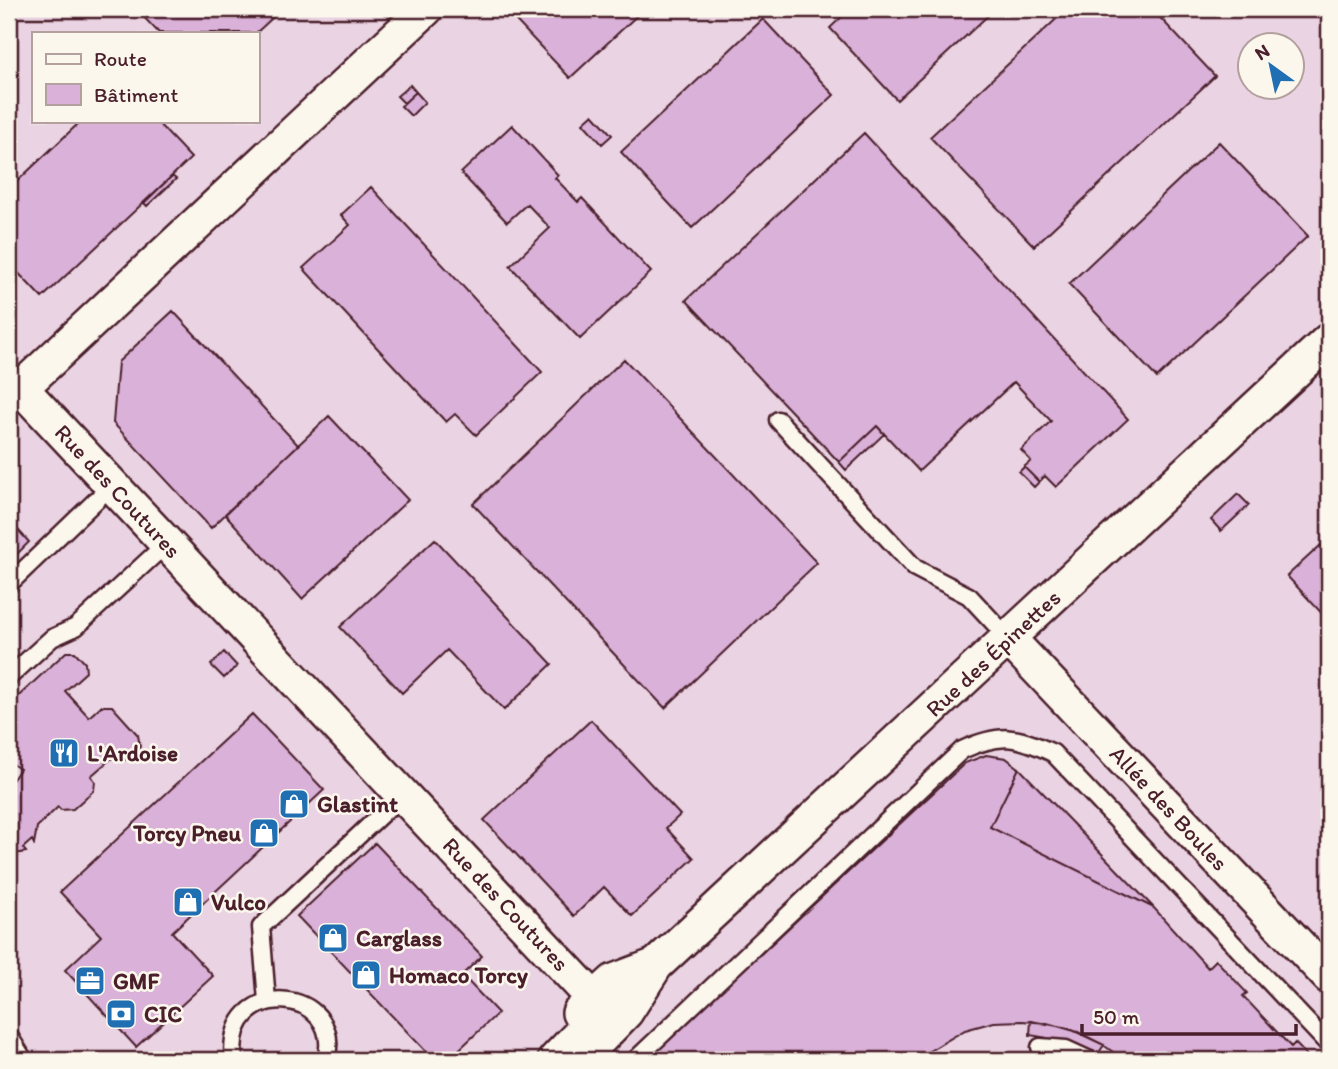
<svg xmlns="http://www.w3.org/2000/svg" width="1338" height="1069" viewBox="0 0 1338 1069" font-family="Itim,sans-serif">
	<rect width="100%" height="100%" fill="#f1e2e6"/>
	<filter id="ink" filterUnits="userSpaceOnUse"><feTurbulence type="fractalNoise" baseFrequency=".0143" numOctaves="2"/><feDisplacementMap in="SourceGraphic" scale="14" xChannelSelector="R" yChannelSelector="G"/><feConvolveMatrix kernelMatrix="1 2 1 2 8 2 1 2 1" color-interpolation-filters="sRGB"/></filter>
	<g filter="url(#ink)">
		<!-- built -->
		<path fill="#ead3e2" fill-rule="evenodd" d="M 9,9 L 1329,9 L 1329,1060 L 9,1060 ZM 33,33 L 257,33 L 257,121 L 33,121 ZM 1250,46 L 1292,46 L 1292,88 L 1250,88 Z"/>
		<!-- building -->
		<path fill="#dab1d8" stroke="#4a1f2b" stroke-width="2" d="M 136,9 L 282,9 L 256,33 L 159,33 Z
			M 505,9 L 644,9 L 570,78 Z
			M 850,9 L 995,9 L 897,100 L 830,28 Z
			M 1067,9 L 1152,9 L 1215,76 L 1034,246 L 930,137 Z
			M 763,19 L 834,95 L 692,228 L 621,152 Z
			M 410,85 L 416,92 L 404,103 L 397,96 Z
			M 416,92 L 425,102 L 411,116 L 401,106 Z
			M 593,114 L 612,135 L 602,144 L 583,123 Z
			M 81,121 L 156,121 L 191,158 L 42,298 L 9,263 L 9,189 Z
			M 512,125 L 558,175 L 555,178 L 578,202 L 582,198 L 651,272 L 580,339 L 510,266 L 550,228 L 527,204 L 507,222 L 461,173 Z
			M 864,133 L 1128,419 L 1056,487 L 1045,476 L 1039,482 L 1024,467 L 1031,461 L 1021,450 L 1051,421 L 1014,382 L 919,471 L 877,426 L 839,462 L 686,300 Z
			M 1219,142 L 1308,236 L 1157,378 L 1069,284 Z
			M 172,176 L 176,179 L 147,206 L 144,203 Z
			M 371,187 L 542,372 L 476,435 L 455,414 L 446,422 L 303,268 L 350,225 L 341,215 Z
			M 173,311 L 298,445 L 211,528 L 113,423 L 118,362 Z
			M 624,359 L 817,563 L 665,708 L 473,504 Z
			M 329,416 L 408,500 L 302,599 L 225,514 Z
			M 877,426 L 884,434 L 846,470 L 839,462 Z
			M 1024,467 L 1039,482 L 1034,487 L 1019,472 Z
			M 1238,494 L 1249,505 L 1221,531 L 1211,520 Z
			M 9,520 L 29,542 L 9,562 Z
			M 435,539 L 552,664 L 504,710 L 447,650 L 402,693 L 340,627 Z
			M 1321,545 L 1329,553 L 1329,621 L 1287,576 Z
			M 66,652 L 75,652 L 85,663 L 86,672 L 65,691 L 89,717 L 101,706 L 112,706 L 138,735 L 140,747 L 126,760 L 113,757 L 91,776 L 95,781 L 94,790 L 73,809 L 61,810 L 58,807 L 37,827 L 34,844 L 32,840 L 23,848 L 26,852 L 9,855 L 9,785 L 20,769 L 9,762 L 9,705 Z
			M 224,652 L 237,666 L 224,678 L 211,665 Z
			M 252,714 L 324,790 L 172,932 L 213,976 L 136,1047 L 65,970 L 101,936 L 60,892 Z
			M 591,720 L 680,815 L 666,828 L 694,858 L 632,916 L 604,887 L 574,916 L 484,820 Z
			M 986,755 L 1006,758 L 1019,768 L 990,827 L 1154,908 L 1208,968 L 1216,960 L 1247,993 L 1243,996 L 1291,1047 L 1295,1043 L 1311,1060 L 1124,1060 L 1102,1044 L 1078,1032 L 1047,1023 L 1022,1021 L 994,1022 L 965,1030 L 914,1060 L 647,1060 L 965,763 Z
			M 1019,768 L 1154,908 L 990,827 Z
			M 375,843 L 482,956 L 462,975 L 498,1013 L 448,1060 L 434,1060 L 297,916 Z
			M 1031,1021 L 1068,1028 L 1104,1045 L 1096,1057 L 1064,1041 L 1030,1035 Z"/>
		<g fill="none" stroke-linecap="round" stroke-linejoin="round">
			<!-- service casing -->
			<g stroke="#4a1f2b" stroke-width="21">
				<path id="service" d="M 778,420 L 915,568 L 969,596 L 1009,639
					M 9,584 L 112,485
					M 9,677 L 52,638 L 76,627 L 167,543
					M 267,1001 L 261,927 L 403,794
					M 9,1036 L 24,1060
					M 1040,1047 L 1066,1049 L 1090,1060
					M 234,1060 C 223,974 346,987 326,1060
					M 635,1060 L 962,750 C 1000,733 1016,735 1053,753 L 1329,1045"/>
			</g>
			<!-- minor casing -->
			<g stroke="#4a1f2b" stroke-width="38">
				<path id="minor" d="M 426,9 L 21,388 L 593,998 L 598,1015 L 555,1060
					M 1009,639 L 1329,977
					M 579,1013 L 614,981 L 656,965
					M 590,1049 L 626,1012 L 656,965 L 1329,340"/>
			</g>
			<!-- service -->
			<use href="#service" stroke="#fbf7ec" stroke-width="16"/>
			<!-- minor -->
			<use href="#minor" stroke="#fbf7ec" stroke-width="33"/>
		</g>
	</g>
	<!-- icons -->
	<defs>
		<g id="restaurant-square" transform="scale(1.575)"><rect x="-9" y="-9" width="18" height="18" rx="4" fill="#1f6fb2" stroke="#fbf7ec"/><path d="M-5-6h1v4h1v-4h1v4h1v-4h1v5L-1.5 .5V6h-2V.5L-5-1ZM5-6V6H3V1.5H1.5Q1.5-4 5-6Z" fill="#fff"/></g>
		<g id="shop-square" transform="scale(1.575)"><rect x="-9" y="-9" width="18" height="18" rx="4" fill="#1f6fb2" stroke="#fbf7ec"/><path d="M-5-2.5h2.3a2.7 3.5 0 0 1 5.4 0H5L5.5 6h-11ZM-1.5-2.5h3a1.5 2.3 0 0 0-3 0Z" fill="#fff"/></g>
		<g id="office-square" transform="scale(1.575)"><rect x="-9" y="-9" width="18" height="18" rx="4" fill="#1f6fb2" stroke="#fbf7ec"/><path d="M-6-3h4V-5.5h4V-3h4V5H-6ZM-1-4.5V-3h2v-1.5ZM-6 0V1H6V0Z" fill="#fff"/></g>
		<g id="bank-square" transform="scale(1.575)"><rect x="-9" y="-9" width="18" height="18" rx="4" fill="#1f6fb2" stroke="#fbf7ec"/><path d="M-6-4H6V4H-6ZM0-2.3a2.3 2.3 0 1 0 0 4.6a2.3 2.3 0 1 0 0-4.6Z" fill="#fff"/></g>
	</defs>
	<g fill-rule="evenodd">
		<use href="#restaurant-square" x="64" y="753"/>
		<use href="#shop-square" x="294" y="804"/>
		<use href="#shop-square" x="264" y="833"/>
		<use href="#shop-square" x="188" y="902"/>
		<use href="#shop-square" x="333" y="938"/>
		<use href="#shop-square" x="366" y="975"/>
		<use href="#office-square" x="90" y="981"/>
		<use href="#bank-square" x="121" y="1014"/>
	</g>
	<g text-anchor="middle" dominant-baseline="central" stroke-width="5" stroke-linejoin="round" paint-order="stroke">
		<!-- street labels -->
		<g font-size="23" fill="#4a1f2b" stroke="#fbf7ec">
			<text transform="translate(118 491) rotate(47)">Rue des Coutures</text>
			<text transform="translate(993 653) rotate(-43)">Rue des Épinettes</text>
			<text transform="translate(1169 808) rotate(47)">Allée des Boules</text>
			<text transform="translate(506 904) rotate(47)">Rue des Coutures</text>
		</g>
		<!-- poi labels -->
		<g font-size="23" font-weight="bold" fill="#4a1f2b" stroke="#fbf7ec" text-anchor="start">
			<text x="87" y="753">L'Ardoise</text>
			<text x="317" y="804">Glastint</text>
			<text x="241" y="833" text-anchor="end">Torcy Pneu</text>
			<text x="211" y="902">Vulco</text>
			<text x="356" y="938">Carglass</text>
			<text x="389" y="975">Homaco Torcy</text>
			<text x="113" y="981">GMF</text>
			<text x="144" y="1014">CIC</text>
		</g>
	</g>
	<!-- margin -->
	<rect width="1338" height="1069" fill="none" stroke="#fbf7ec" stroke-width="35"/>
	<rect x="18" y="18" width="1303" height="1034" fill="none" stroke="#4a1f2b" stroke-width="2.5" filter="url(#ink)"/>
	<!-- legend -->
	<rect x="32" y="32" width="228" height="91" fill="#fbf7ec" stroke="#b4a19f" stroke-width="2"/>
	<rect x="46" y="54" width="35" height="10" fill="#fbf7ec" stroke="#b4a19f" stroke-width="2"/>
	<text x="94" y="66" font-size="21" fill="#4a1f2b">Route</text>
	<rect x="46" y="84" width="35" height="21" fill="#dab1d8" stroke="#b4a19f" stroke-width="2"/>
	<text x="94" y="102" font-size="21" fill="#4a1f2b">Bâtiment</text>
	<!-- north arrow -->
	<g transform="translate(1271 66) rotate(327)"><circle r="33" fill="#fbf7ec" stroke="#b4a19f" stroke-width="2"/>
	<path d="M0-5L12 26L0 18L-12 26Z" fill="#1f6fb2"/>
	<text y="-10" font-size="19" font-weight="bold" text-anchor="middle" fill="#4a1f2b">N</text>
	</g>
	<!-- scale -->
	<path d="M1082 1024v10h214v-10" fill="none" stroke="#4a1f2b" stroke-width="3.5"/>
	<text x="1093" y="1024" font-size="21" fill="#4a1f2b" stroke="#fbf7ec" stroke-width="5" paint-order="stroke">50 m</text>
</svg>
